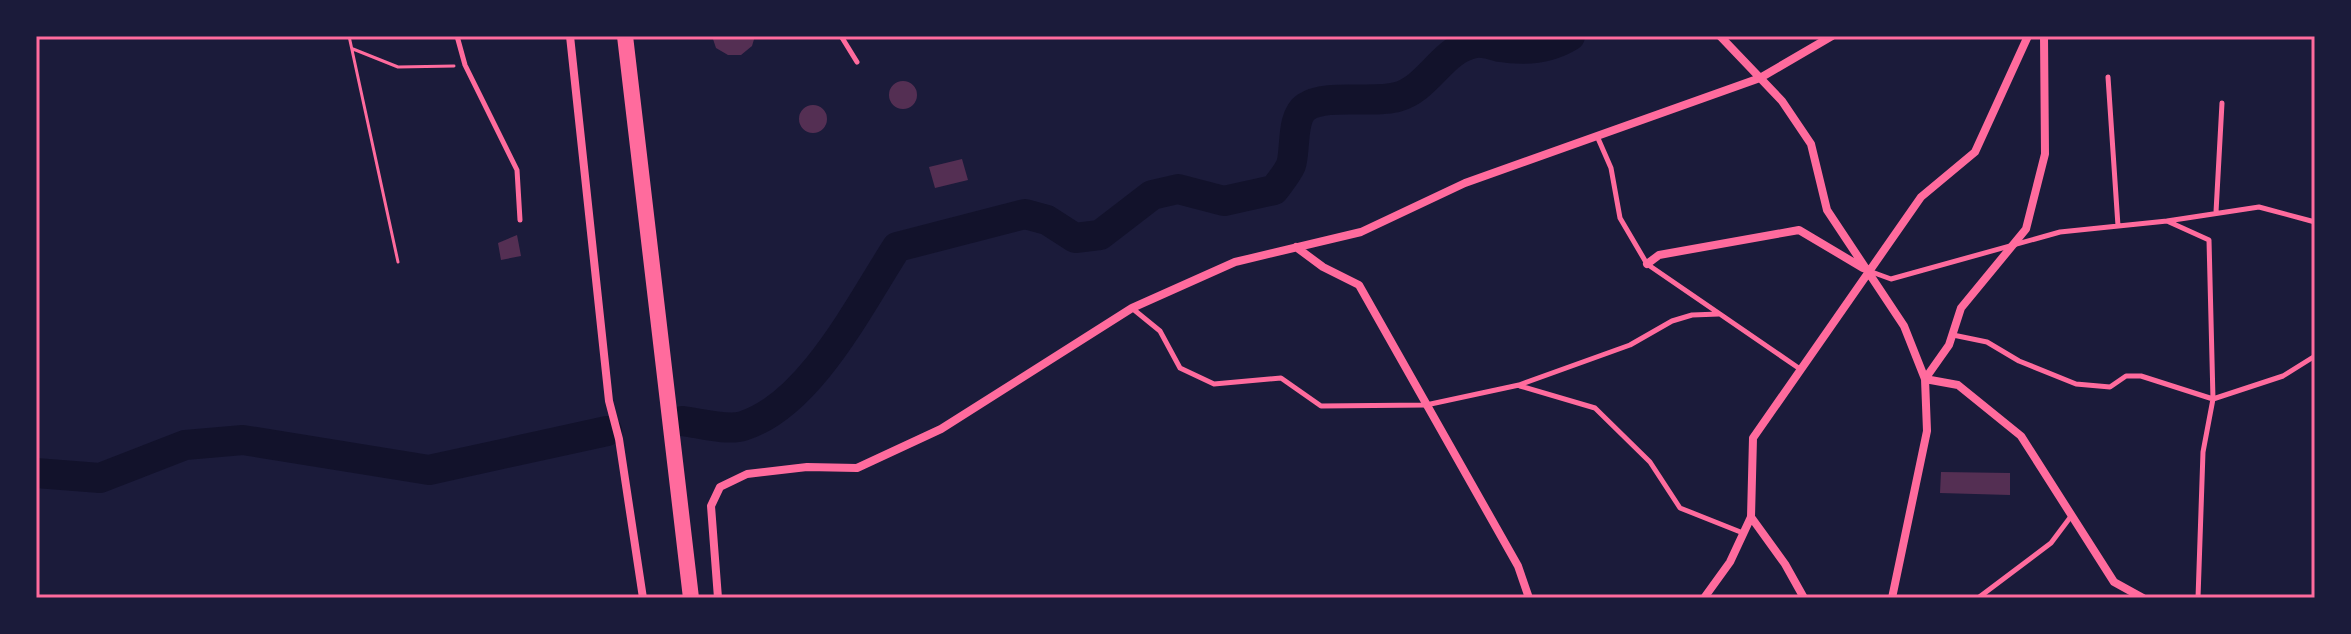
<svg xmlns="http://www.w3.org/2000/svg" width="2351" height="634" viewBox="0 0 2351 634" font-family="'Titillium Web',sans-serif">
	<rect width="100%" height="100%" fill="#1b1b3a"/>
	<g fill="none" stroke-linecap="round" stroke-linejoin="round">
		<!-- river -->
		<path stroke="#12122b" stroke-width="30" d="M 682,421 C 699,423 727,431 743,426 C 810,405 860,304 897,247 L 1025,214 L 1047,220 L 1075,238 L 1100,235 L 1152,195 L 1178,189 L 1224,201 L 1274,190 C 1280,182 1287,174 1291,165 C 1296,149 1291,117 1306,107 C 1326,93 1373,104 1397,97 C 1430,88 1442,48 1476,43 C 1483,42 1493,45 1500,47 C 1525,51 1549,49 1570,36
			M 36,473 L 100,478 L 185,445 L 243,440 L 429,470 L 607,431"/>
	</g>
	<!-- building -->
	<path fill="#542f53" d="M 712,36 L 755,36 L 752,46 L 741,55 L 728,55 L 716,48 Z
		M889 95a14 14 0 1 1 28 0a14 14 0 1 1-28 0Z
		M799 119a14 14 0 1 1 28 0a14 14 0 1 1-28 0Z
		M 962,159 L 968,180 L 935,188 L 929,167 Z
		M 517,235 L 521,256 L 501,260 L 498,243 Z
		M 1941,472 L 2010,473 L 2010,495 L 1940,493 Z"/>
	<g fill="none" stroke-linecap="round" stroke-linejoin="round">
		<!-- path -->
		<path stroke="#ff6b9d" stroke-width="3" d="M 349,36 L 398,262
			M 353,49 L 398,67 L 454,66"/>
		<!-- service -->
		<path stroke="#ff6b9d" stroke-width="5" d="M 457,36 L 465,65 L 517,170 L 520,220
			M 841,36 L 857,62
			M 2108,77 L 2118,226
			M 1597,136 L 1611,168 L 1620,218 L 1647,264 L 1800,369
			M 2216,212 L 2222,103
			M 2167,221 L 2259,207 L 2315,222
			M 1869,271 L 1891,279 L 2060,232 L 2167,221 L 2209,240 L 2213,399 L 2203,452 L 2198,598
			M 1133,309 L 1160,331 L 1180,368 L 1214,384 L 1281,378 L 1321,406 L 1426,405 L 1519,385 L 1630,345 L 1672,321 L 1692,315 L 1719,314
			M 1953,335 L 1987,342 L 2019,361 L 2076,384 L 2110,387 L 2126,376 L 2141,376 L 2213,399 L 2283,376 L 2315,356
			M 1520,386 L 1595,408 L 1650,462 L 1680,508 L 1743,533
			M 1978,598 L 2051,543 L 2072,515"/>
		<!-- minor -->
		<path stroke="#ff6b9d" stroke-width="8" d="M 570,36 L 609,401 L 619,439 L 643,598
			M 1720,36 L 1782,101 L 1811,144 L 1827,210 L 1904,326 L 1925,379 L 1927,431 L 1892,598
			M 2044,36 L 2045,154 L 2026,229 L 1961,308 L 1949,345 L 1925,379 L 1958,385 L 2021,436 L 2114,582 L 2143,598
			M 1296,247 L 1323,267 L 1359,285 L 1518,566 L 1529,598
			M 1647,264 L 1659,255 L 1799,230 L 1863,268
			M 1751,517 L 1785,564 L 1804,598
			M 718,598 L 711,506 L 720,487 L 747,474 L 807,467 L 857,468 L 941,429 L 1132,308 L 1235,262 L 1361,232 L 1465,183 L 1760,78 L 1832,36
			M 1704,598 L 1730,562 L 1751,517 L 1753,438 L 1921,197 L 1975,152 L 2028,36"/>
		<!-- trunk -->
		<path stroke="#ff6b9d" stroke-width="16" d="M 625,36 L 691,598"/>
	</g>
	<!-- border -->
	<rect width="2351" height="634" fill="none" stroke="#1b1b3a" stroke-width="76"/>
	<rect x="38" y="38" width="2275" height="558" fill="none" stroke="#ff6b9d" stroke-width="3"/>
</svg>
